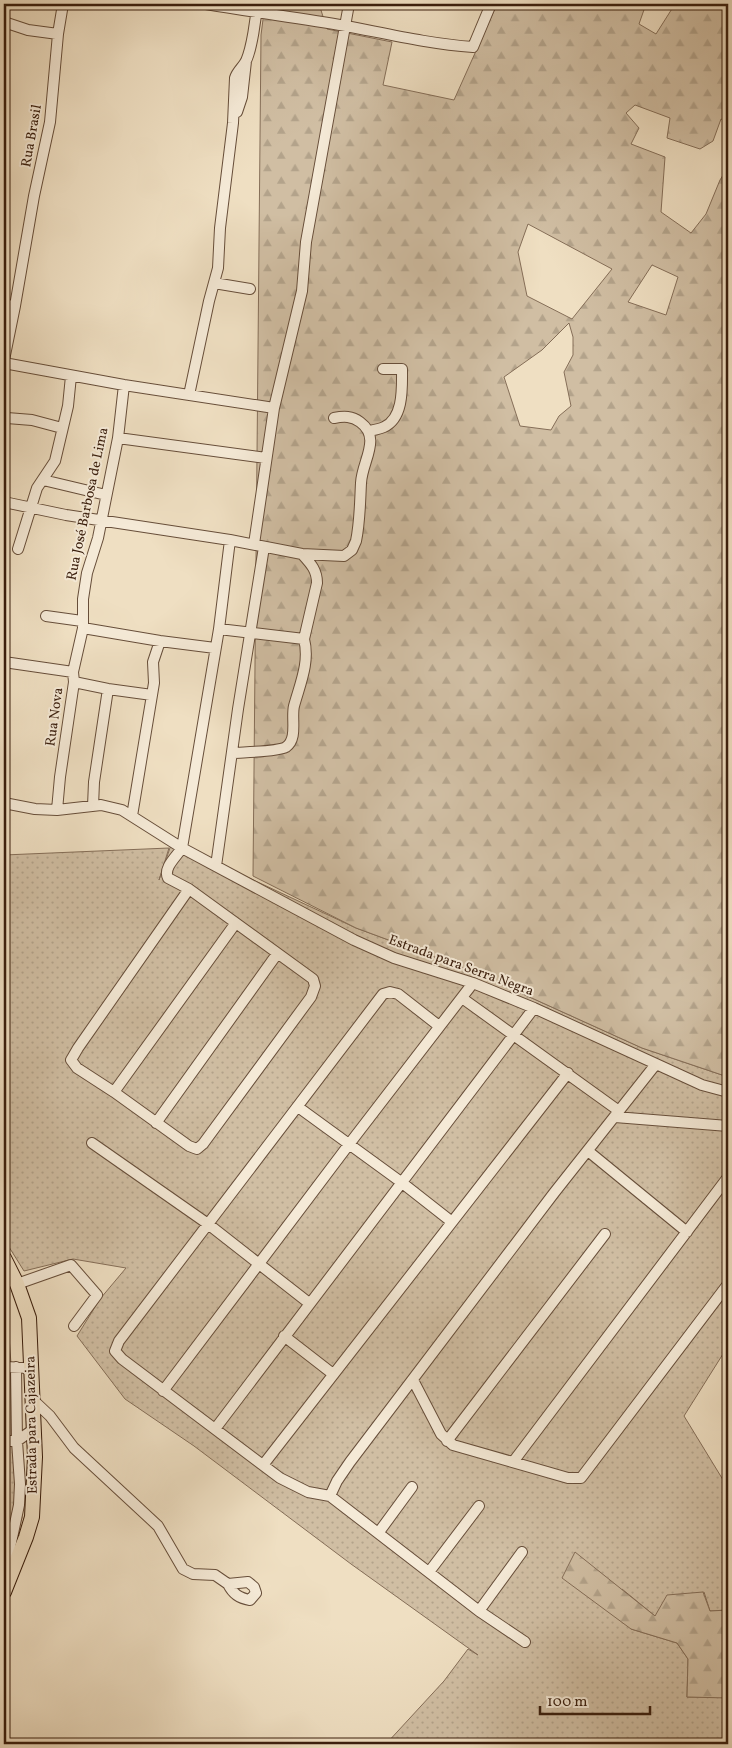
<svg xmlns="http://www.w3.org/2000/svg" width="732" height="1748" viewBox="0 0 732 1748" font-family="Vollkorn,serif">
	<defs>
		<pattern id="grass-dots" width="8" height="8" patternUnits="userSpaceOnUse" patternTransform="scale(1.25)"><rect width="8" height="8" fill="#d0bea3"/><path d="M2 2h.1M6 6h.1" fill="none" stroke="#b3a38b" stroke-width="1.8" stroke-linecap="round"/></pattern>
		<pattern id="forest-firs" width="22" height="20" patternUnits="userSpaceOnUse" patternTransform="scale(1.25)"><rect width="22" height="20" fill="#d0bea3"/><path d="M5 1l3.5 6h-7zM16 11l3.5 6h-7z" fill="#b3a38b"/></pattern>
	</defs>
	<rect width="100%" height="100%" fill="#efdfc2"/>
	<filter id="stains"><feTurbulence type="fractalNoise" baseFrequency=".004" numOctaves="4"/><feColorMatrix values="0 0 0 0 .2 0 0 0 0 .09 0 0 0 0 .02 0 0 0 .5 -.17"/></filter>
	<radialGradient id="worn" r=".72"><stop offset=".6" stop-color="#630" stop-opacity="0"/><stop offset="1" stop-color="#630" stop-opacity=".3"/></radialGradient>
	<!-- grass -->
	<path fill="url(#grass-dots)" stroke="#856e58" d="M 172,842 L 356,928 L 470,970 L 642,1048 L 728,1077 L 728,1346 L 684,1416 L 728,1488 L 728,1610 L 710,1611 L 704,1592 L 655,1616 L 622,1589 L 631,1629 L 677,1643 L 688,1659 L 687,1697 L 728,1697 L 728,1744 L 386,1744 L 444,1681 L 468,1649 L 478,1655 L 351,1564 L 194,1446 L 125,1399 L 77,1336 L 100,1299 L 126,1268 L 73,1259 L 24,1271 L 4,1239 L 4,855 L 169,848 L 159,880 Z
		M 4,1319 L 8,1322 L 22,1518 L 4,1555 Z"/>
	<!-- forest -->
	<path fill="url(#forest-firs)" stroke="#856e58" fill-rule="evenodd" d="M 265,4 L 319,4 L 327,29 L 392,42 L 383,85 L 454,100 L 497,4 L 646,4 L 639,24 L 656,34 L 675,4 L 728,4 L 728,122 L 721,119 L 713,141 L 700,149 L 667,138 L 670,118 L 635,105 L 626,113 L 639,128 L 631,144 L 665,157 L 661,212 L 691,233 L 706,214 L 720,180 L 728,167 L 728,1077 L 642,1048 L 470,970 L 356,928 L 253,876 L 261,35 ZM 528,224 L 612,269 L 572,319 L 527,296 L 518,252 ZM 652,265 L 678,277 L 666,315 L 628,302 ZM 569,323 L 573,337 L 573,355 L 564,372 L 571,406 L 559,416 L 551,430 L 520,426 L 504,377 L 542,350 Z
		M 575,1552 L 655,1616 L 667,1595 L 703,1592 L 710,1611 L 728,1610 L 728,1698 L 687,1697 L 688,1659 L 677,1643 L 631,1629 L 562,1578 Z"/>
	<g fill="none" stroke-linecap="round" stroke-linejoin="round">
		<!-- minor casing -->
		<g stroke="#674e3a" stroke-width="12">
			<path id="minor" d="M 206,4 C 253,12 299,18 346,26 C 388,34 430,44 473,47 L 491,4
				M 4,22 L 28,30 L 58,34
				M 237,112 L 242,97 L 246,61
				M 214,283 L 250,289
				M 4,305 L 15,306
				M 4,360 L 15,306 L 34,196 L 50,122 L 58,34 L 63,4
				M 4,363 L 124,385 L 274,408
				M 189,395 L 209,301 L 218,268 L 220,228 L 233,123 L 235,78 C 237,71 243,67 246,61 C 252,48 256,18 257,4
				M 7,418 L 32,420 L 62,428
				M 369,431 C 374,430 380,429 384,427 C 404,418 402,387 402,369 L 383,369
				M 118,438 L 266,458
				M 43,480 L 106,495
				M 4,502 L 66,515 L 230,540 L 302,554 L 344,556 L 352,550 L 356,541 C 360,522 360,502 361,483 C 362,461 382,438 360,422 C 352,416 344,416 334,418
				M 254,544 L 274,408 L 302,291 L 306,242 L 349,4
				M 18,549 L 37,488 L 55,461 L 68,406 L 71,376
				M 46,616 L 82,621
				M 83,628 L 160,641 L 215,648
				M 219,629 L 304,639
				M 4,662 L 73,672
				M 74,682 L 108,689 L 152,695
				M 232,753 C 245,752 277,752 286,747 C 298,739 291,718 294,706 C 300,684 310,662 304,639 L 317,583 C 317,570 311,564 302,554
				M 4,803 L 35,809 L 57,810 L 101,805 L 122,810 L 182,848 L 354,940 L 394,958 L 473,983 L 534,1008 L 702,1085 L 728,1092
				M 93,806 L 94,782 L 108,689
				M 57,810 L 60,777 L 74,682 L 73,672 L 83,628 L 83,599 L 87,573 L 98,538 L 118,438 L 124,385
				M 132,816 L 154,683 L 153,662 L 160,641
				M 216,866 L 238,709 L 264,547
				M 189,889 L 78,1048 L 71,1060 L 77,1068 L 114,1092 L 189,1146 L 197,1149 L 203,1144 L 311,997 L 315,986 L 313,979 L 189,889 L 168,878 C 163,868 176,857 182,848 L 219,629 L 230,540
				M 462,998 L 619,1111
				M 439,1026 L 398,994 L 390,992 L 383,994 L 119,1341 L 115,1351 L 122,1359 L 280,1478 L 308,1492 L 330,1496 L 479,1611 L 525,1642
				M 114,1092 L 235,924
				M 298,1107 L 401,1182 L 452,1222
				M 615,1117 L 728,1126
				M 156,1123 L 277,954
				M 92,1143 L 208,1224 L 309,1303
				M 588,1151 L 687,1232
				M 17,1284 L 71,1265 L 97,1295 L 74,1326
				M 284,1336 L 333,1374
				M 4,1367 L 31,1368
				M 413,1380 L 441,1434 L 453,1445 L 568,1478 L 581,1478 L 728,1284
				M 163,1391 L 350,1143 L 473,983
				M 32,1399 L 50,1416 L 74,1448 L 158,1526 L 183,1569 L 193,1574 L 215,1575 L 228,1584 L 248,1582 L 254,1587 L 256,1593 L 250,1600 C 239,1598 233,1594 228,1584
				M 215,1429 L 534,1008
				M 4,1441 L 17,1441 L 34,1429
				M 447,1441 L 605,1234
				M 513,1462 L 728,1177
				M 263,1465 L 568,1073
				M 330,1496 L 337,1481 L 350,1462 L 554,1193 L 656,1064
				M 379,1532 L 412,1487
				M 14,1567 L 9,1552 L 19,1505 L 20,1484 L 17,1441 L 16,1367
				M 429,1572 L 479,1506
				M 479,1611 L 522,1552"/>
		</g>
		<!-- major casing -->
		<g stroke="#3a1e0d" stroke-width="16">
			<path id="major" d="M 4,1258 L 17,1284 L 29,1318 L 35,1457 L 32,1517 L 26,1537 L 4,1592"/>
		</g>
		<!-- minor -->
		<use href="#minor" stroke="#f5ead7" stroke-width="10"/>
		<!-- major -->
		<use href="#major" stroke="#efdfc2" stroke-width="14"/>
	</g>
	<g text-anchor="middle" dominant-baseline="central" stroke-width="4" stroke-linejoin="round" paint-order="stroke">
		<!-- street labels -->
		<g font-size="14" fill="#3a1e0d" stroke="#f5ead7">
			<text transform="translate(32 136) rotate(-80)">Rua Brasil</text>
			<text transform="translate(88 504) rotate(-78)">Rua José Barbosa de Lima</text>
			<text transform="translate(55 717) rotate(-82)">Rua Nova</text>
			<text transform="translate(461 966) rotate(20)">Estrada para Serra Negra</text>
			<text transform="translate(32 1425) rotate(-91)">Estrada para Cajazeira</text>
		</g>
	</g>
	<!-- margin -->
	<rect width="732" height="1748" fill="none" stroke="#efdfc2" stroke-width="20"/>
	<rect x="5" y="5" width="722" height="1738" fill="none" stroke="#3a1e0d" stroke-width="2.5"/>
	<rect x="10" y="10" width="712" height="1728" fill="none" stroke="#3a1e0d"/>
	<!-- scale -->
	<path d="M540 1706v8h110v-8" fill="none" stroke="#3a1e0d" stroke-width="2.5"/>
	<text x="547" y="1706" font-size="15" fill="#3a1e0d" stroke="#f5ead7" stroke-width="4" paint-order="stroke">100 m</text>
	<rect width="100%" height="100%" filter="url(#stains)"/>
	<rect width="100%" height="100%" fill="url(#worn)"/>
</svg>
